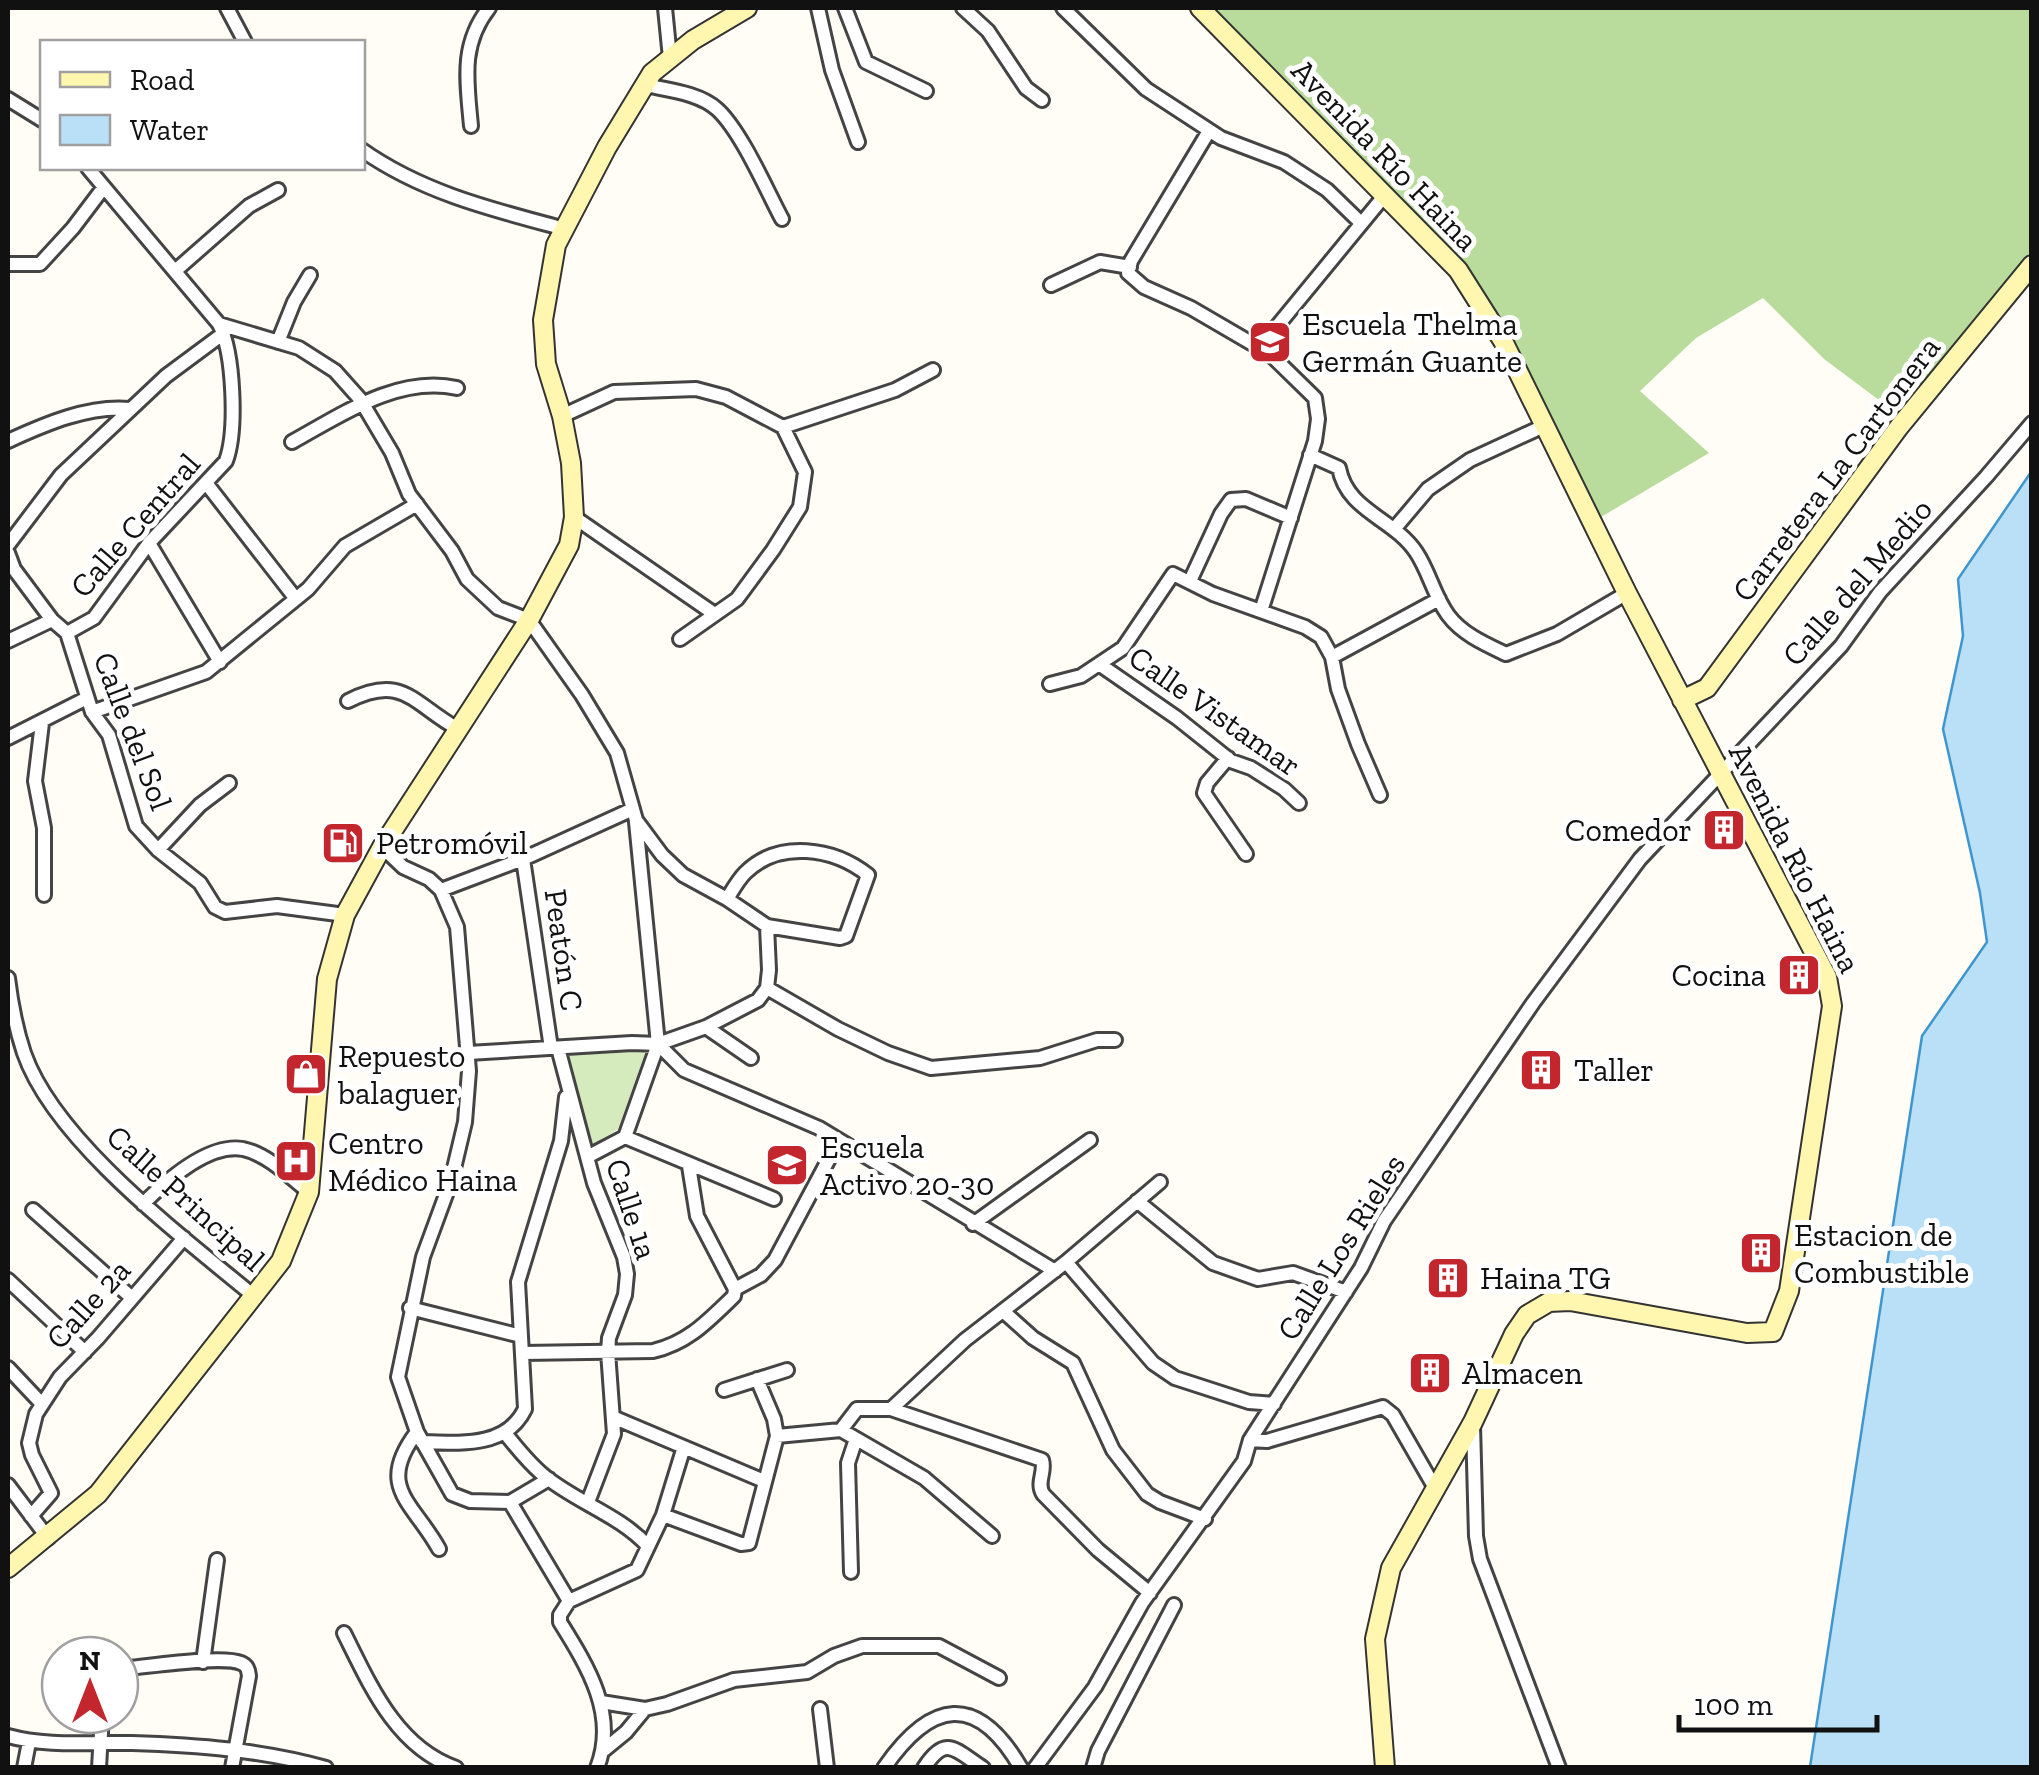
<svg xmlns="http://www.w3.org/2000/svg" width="2039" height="1775" viewBox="0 0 2039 1775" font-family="'Zilla Slab',serif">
	<rect width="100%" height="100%" fill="#fffdf5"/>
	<!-- green -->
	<path fill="#d5ebbd" d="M 647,1048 L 618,1129 L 590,1147 L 567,1054 Z"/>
	<!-- forest -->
	<path fill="#b9dc9c" d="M 2031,8 L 2031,251 L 1899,415 L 1824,359 L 1763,298 L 1696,338 L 1640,391 L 1709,453 L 1601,517 L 1511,340 L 1438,239 L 1213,9 Z"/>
	<!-- water -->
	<path fill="#b9e0f7" stroke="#3f96cf" stroke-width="2.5" d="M 2031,472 L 2031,1767 L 1810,1767 L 1922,1036 L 1987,942 L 1980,893 L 1943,729 L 1963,636 L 1958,579 Z"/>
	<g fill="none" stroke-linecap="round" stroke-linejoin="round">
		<!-- street casing -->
		<g stroke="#444" stroke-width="18">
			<path id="street" d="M 227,8 L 245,42
				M 665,8 L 670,58
				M 818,8 L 832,70 L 858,142
				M 845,8 L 866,62 L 926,91
				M 963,8 L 988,31 L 1026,88 L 1042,100
				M 1063,8 L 1146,89 L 1221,138 L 1284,162 L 1327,190 L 1361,223
				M 645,85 C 668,90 700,93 718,110 C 742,133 766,189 782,219
				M 8,99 L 42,120
				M 471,126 C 467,81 460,45 489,8
				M 1209,131 L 1131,261 L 1128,273 L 1144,287 L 1191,308 L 1270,354 L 1315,398 L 1318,419 L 1315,441 L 1261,611
				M 362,150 C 423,193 494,210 565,229
				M 88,168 L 219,324 L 299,348 L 335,371 L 360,399 L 392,453 L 409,494 L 452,551 L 467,579 L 498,608 L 529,620 L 582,695 L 617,753 L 636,820 L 662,855 L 683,875 L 727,899 L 767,926 L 840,938 L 846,936 L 868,875 C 834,848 779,839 745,873 C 738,880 732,891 727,899
				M 8,264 L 40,264 L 73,228 L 104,187
				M 175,271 L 249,206 L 278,190
				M 1051,285 L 1100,262 L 1130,267
				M 278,342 L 294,302 L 310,275
				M 1260,347 L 1385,195
				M 562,416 L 614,392 L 696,389 L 726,397 L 783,427 L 805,472 L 800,507 L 773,550 L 737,599 L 680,639
				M 783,427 L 895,390 L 933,370
				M 8,441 C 45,424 89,405 130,409
				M 292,442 C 341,415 398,375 457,388
				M 1310,455 L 1339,468 C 1347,511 1393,518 1416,552 C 1429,571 1434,596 1448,615 C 1462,634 1485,644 1506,654 L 1557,634 L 1627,593
				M 206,483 L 296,599
				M 574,517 L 713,613
				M 1395,528 L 1428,489 L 1470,460 L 1546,425
				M 149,543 L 220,662
				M 8,545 L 61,475 L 166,376 L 224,333
				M 8,553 L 14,569 L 52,620 L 67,633 L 92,712 L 109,735 L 136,826 L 158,850 L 200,883 L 215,907 L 225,912 L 277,906 L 345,915
				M 1190,581 L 1221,514 L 1231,500 L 1246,499 L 1291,518
				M 67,633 L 94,618 L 149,543 L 226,461 C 237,431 234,353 219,324
				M 8,641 L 52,620
				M 1332,657 L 1439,599
				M 1099,664 L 1177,718 L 1231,761 L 1251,768 L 1284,789 L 1299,803
				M 1050,684 L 1081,676 L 1123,648 L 1173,574 L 1213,594 L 1305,627 L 1321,637 L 1332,657 L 1338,689 L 1358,744 L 1380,795
				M 348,701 C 403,673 413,704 458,729
				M 92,712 L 206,672 L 308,589 L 345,546 L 417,504
				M 42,723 L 35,781 L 44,828 L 44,895
				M 8,738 L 87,698
				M 1228,758 L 1207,783 L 1204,793 L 1246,854
				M 382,847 L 403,867 L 429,879 L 441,890 L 457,927 L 469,1071 L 465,1122 L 451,1181 L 423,1257 L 398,1377 L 417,1432 L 452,1494 L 470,1501 L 510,1502
				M 158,850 L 200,805 L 229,783
				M 523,859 L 551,1048
				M 441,890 L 523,859 L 633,809
				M 8,978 C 11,1003 16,1029 24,1053 C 55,1142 183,1237 255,1297
				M 767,988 L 838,1029 L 888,1053 L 931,1068 L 1040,1058 L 1097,1040 L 1115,1040
				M 706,1027 L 751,1058
				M 658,1044 L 684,1070 L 819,1128 L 1055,1271
				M 558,1048 L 594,1183 L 624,1257 L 627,1274 L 625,1295 L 609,1338 L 608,1352 L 614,1434 L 588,1502
				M 468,1053 L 632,1043 L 658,1044 L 706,1027 L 758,1000 L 767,988 L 769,970 L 767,926
				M 625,1137 L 774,1199
				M 587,1157 L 625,1137 L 658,1044 L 636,822
				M 689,1166 L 697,1216 L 735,1289
				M 1137,1201 L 1213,1263 L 1258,1279 L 1293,1273 L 1346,1292
				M 143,1204 C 165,1182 208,1143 243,1149 C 267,1154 290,1177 309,1192
				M 33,1210 L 132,1298
				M 973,1224 L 1090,1140
				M 1066,1262 L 1153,1363 L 1175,1378 L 1249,1402 L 1274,1404
				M 8,1280 L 85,1352
				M 410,1308 L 521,1336
				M 1003,1311 L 1033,1338 L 1073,1363 L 1113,1450 L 1147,1494 L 1160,1502 L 1205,1519
				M 523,1353 L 653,1351 C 688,1343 708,1321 734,1296 L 735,1289 L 761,1275 L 775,1260 L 839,1140
				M 8,1368 L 42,1404
				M 724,1390 L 787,1370
				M 891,1409 L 965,1340 L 1066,1262 L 1160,1182
				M 615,1418 L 764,1481
				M 1473,1425 L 1476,1536 L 1480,1559 L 1559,1768
				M 841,1430 L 857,1409 L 891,1409 L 1042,1460 C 1046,1472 1036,1482 1043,1494 L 1098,1550 L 1150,1593
				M 417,1432 C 375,1487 413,1502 439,1549
				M 505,1433 C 516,1447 528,1462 542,1474 C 575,1502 618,1514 648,1546
				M 777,1436 L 841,1430 L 924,1478 L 992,1536
				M 1250,1440 L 1267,1441 L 1383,1407 L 1393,1415 L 1435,1488
				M 422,1442 C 460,1443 506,1448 525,1409 L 518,1282 L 561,1141 L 566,1097
				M 8,1485 L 48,1538
				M 510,1502 L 569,1601 L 560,1615 L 560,1622 C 588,1667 618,1715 597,1768
				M 510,1502 L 549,1479
				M 663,1515 L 741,1544 L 749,1543 L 777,1436 L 774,1419 L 757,1379
				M 31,1516 L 51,1493 L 32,1455 L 29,1443 L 36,1414 L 60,1377 L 98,1338 L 184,1238
				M 851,1572 L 848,1463 L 856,1439
				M 569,1601 L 637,1570 L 663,1515 L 683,1450
				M 344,1633 C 370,1685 396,1747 456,1768
				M 203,1662 L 217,1560
				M 120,1674 L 128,1668 C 151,1666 223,1655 241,1663 C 248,1666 248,1670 249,1676 L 232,1768
				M 601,1702 L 645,1709 L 667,1704 L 734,1680 L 807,1672 L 834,1656 L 862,1646 L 939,1646 L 999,1678
				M 820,1709 L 827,1768
				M 8,1736 C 48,1747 90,1742 132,1743 C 196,1745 263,1750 326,1768
				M 604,1750 L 626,1732 L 645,1709
				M 24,1768 L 29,1742
				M 99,1768 L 102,1715
				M 884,1768 C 931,1700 977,1692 1021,1768
				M 924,1768 C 946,1734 955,1750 983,1768
				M 1035,1768 L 1095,1687 L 1142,1603 L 1244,1461 L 1250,1440 L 1361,1268 L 1384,1221 L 1533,1003 L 1640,859 L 1841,646 L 1880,592 L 1986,477 L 2032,423
				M 1093,1768 L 1098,1751 L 1174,1605"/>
		</g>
		<!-- secondary casing -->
		<g stroke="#333" stroke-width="22">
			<path id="secondary" d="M 1200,8 L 1458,270 L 1503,341 L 1627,593 L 1827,977 L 1832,1006 L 1789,1291 L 1773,1332 L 1747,1333 L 1570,1301 L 1549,1302 L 1527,1315 L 1514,1334 L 1473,1422 L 1391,1568 L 1375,1639 L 1385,1768
				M 1682,700 L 1707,688 L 1899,427 L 2032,265
				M 8,1568 L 98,1494 L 281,1261 L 309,1192 L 327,979 L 345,915 L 382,847 L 529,620 L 569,545 L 574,517 L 571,463 L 562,416 L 546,364 L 543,320 L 556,245 L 607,147 L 652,73 L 693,40 L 747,8"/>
		</g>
		<!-- street -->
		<use href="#street" stroke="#fff" stroke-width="12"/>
		<!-- secondary -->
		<use href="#secondary" stroke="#fff6b0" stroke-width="18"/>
	</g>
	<!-- icons -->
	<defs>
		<g id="school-square" transform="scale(2.25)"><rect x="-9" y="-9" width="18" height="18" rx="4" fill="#c4262e" stroke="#fff"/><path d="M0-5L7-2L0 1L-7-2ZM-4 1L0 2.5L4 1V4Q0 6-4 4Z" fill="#fff"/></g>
		<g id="building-square" transform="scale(2.25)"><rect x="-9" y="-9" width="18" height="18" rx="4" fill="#c4262e" stroke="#fff"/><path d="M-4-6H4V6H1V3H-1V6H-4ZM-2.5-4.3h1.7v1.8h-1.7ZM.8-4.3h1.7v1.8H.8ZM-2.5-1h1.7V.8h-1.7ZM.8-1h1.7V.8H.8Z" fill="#fff"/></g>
		<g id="fuel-square" transform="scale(2.25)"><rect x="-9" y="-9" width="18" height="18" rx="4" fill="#c4262e" stroke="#fff"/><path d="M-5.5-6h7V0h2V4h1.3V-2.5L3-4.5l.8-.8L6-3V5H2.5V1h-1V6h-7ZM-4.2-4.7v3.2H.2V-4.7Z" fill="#fff"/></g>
		<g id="shop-square" transform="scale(2.25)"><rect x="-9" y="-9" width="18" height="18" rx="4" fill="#c4262e" stroke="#fff"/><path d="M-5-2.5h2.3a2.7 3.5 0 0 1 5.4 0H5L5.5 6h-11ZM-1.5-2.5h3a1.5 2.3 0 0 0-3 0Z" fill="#fff"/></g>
		<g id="hospital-square" transform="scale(2.25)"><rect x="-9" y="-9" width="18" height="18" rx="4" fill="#c4262e" stroke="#fff"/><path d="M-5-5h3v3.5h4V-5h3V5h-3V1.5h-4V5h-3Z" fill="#fff"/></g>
	</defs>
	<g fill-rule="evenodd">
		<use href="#school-square" x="1270" y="342"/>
		<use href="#building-square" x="1724" y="830"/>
		<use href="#fuel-square" x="343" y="843"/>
		<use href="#building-square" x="1799" y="975"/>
		<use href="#building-square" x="1541" y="1070"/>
		<use href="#shop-square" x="306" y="1074"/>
		<use href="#hospital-square" x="296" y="1161"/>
		<use href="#school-square" x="787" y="1165"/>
		<use href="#building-square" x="1761" y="1253"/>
		<use href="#building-square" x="1448" y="1278"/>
		<use href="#building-square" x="1430" y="1373"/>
	</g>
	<g text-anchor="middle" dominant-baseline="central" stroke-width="10" stroke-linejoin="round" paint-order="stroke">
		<!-- street labels -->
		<g font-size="32" fill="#111" stroke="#fff">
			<text transform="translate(1385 155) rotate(46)">Avenida Río Haina</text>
			<text transform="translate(1836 469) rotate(-53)">Carretera La Cartonera</text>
			<text transform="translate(135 525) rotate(-49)">Calle Central</text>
			<text transform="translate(1857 582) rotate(-49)">Calle del Medio</text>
			<text transform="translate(1215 711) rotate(35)">Calle Vistamar</text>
			<text transform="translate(133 731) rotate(69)">Calle del Sol</text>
			<text transform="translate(1795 858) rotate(63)">Avenida Río Haina</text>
			<text transform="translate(564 950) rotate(82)">Peatón C</text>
			<text transform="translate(186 1198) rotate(42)">Calle Principal</text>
			<text transform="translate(632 1209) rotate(72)">Calle 1a</text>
			<text transform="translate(1341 1247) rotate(-58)">Calle Los Rieles</text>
			<text transform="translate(88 1304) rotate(-48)">Calle 2a</text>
		</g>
		<!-- poi labels -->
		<g font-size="32" fill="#111" stroke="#fff" text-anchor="start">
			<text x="1302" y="324">Escuela Thelma<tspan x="1302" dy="37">Germán Guante</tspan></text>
			<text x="1692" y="830" text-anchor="end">Comedor</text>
			<text x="376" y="843">Petromóvil</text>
			<text x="1766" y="975" text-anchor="end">Cocina</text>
			<text x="338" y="1056">Repuesto<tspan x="338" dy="37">balaguer</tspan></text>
			<text x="1574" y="1070">Taller</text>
			<text x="328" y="1143">Centro<tspan x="328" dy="37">Médico Haina</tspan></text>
			<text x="820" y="1147">Escuela<tspan x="820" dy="37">Activo 20-30</tspan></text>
			<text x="1794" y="1235">Estacion de<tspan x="1794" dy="37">Combustible</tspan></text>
			<text x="1480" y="1278">Haina TG</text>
			<text x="1462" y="1373">Almacen</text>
		</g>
	</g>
	<!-- border -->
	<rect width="2039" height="1775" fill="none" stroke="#111111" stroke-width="20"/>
	<!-- legend -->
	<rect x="40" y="40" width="325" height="130" fill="#ffffff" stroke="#a0a0a0" stroke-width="2.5"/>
	<rect x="60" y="72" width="50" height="15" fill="#fff6b0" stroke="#a0a0a0" stroke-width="2.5"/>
	<text x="130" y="90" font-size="30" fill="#111111">Road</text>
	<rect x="60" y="115" width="50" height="30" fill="#b9e0f7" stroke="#a0a0a0" stroke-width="2.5"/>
	<text x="130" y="140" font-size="30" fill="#111111">Water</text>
	<!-- north arrow -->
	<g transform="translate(90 1685)"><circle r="48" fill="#ffffff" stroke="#a0a0a0" stroke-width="2.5"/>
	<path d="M0-8L18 38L0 25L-18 38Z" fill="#c4262e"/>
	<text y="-15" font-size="28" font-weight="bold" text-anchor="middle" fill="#111111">N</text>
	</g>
	<!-- scale -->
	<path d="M1679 1715v15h198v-15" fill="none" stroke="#111111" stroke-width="5"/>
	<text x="1694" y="1715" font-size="30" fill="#111111" stroke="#ffffff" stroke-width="8" paint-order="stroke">100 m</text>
</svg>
